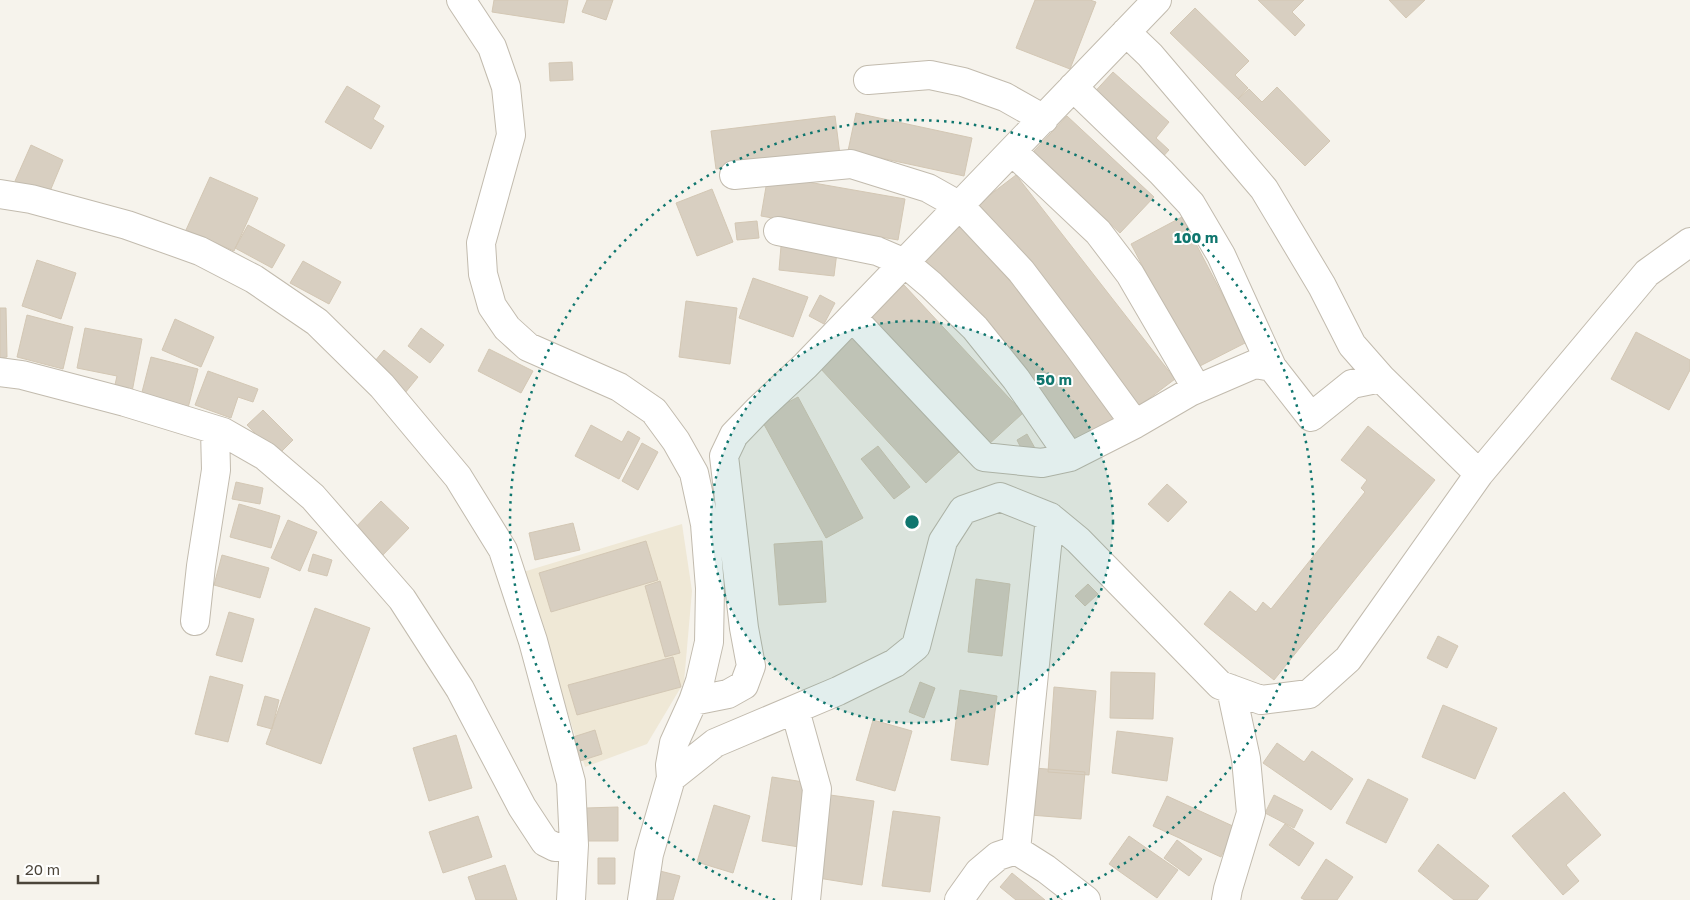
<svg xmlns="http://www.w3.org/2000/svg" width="1690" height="900" viewBox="0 0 1690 900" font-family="'Golos Text',sans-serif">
	<rect width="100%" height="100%" fill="#f6f3ec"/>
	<!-- education -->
	<path fill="#efe8d6" d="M 682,524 L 692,591 L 684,682 L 647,744 L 585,767 L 523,572 Z"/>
	<!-- building -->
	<path fill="#d8cfc1" stroke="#d3c7b4" d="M 494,0 L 568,0 L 564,23 L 492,12 Z
		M 587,0 L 613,0 L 606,20 L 582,12 Z
		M 1035,0 L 1090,0 L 1096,2 L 1070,69 L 1016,48 Z
		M 1258,0 L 1304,0 L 1292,12 L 1305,25 L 1295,36 Z
		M 1389,0 L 1425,0 L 1406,18 Z
		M 1195,8 L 1249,61 L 1235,75 L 1248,88 L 1238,99 L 1170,33 Z
		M 572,62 L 573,80 L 550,81 L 549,63 Z
		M 1113,72 L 1169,122 L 1156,138 L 1169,150 L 1159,161 L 1089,98 Z
		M 347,86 L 380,106 L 373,119 L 384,126 L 371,149 L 325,122 Z
		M 1277,87 L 1330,141 L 1305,166 L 1238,99 L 1249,89 L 1262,102 Z
		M 856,113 L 972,138 L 964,176 L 848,151 Z
		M 835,116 L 840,155 L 716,169 L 711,131 Z
		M 1067,116 L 1154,197 L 1120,233 L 1033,152 Z
		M 31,145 L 63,160 L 48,196 L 15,181 Z
		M 768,175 L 905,199 L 898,240 L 761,216 Z
		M 1016,175 L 1175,379 L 1138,407 L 978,204 Z
		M 210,177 L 258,198 L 234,251 L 186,230 Z
		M 712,189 L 733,242 L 697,256 L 676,203 Z
		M 1182,217 L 1247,342 L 1196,368 L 1131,244 Z
		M 757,221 L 759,238 L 737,240 L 735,223 Z
		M 958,224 L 1049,324 L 1115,419 L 1074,448 L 1012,356 L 925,260 Z
		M 248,225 L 285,245 L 272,268 L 235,248 Z
		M 781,246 L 837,252 L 834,276 L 779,270 Z
		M 37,260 L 76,273 L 61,319 L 22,306 Z
		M 303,261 L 341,282 L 329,304 L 290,283 Z
		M 753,278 L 808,297 L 793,337 L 739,318 Z
		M 904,285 L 1023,413 L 988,445 L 869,317 Z
		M 820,295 L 835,303 L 824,324 L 809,316 Z
		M 686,301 L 737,308 L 730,364 L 679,357 Z
		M 0,308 L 6,308 L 7,357 L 0,358 Z
		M 27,315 L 73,327 L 63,369 L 17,357 Z
		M 175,319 L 214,337 L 201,367 L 162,350 Z
		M 85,328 L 142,339 L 132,392 L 114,389 L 117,376 L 77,368 Z
		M 421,328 L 444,345 L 430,363 L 408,346 Z
		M 1636,332 L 1690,360 L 1690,370 L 1669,410 L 1611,379 Z
		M 854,337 L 959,452 L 926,483 L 820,368 Z
		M 489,349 L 533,371 L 521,393 L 478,371 Z
		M 384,350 L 418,377 L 405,393 L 371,366 Z
		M 151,357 L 198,369 L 188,408 L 141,396 Z
		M 208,371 L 258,389 L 253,402 L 238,397 L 231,418 L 195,405 Z
		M 798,397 L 863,518 L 826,538 L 760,417 Z
		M 263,410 L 293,440 L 277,456 L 247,425 Z
		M 591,425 L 622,442 L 628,431 L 640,438 L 619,479 L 575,456 Z
		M 1368,426 L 1435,480 L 1274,680 L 1204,624 L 1230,591 L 1256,612 L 1263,602 L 1271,609 L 1365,492 L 1361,488 L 1367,480 L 1341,460 Z
		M 1027,434 L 1036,450 L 1025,456 L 1017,440 Z
		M 642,443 L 658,452 L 638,490 L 622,481 Z
		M 878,446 L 910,487 L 894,499 L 861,459 Z
		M 236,482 L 263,488 L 260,504 L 232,499 Z
		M 1167,484 L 1187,502 L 1168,522 L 1148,504 Z
		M 381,501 L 409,528 L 380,558 L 352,531 Z
		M 239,504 L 280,516 L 271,548 L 230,537 Z
		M 288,520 L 317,532 L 300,571 L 271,558 Z
		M 573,523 L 580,550 L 535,560 L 529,533 Z
		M 646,541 L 658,580 L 551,612 L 539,573 Z
		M 822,541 L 826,602 L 779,605 L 774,544 Z
		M 313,554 L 332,560 L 327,576 L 308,571 Z
		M 222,555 L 269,568 L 260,598 L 214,585 Z
		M 976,579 L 1010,584 L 1002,656 L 968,652 Z
		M 660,581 L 680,653 L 665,657 L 645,586 Z
		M 1088,584 L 1098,594 L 1085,606 L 1075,596 Z
		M 315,608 L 370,628 L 321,764 L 266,744 Z
		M 229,612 L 254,619 L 242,662 L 216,655 Z
		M 1438,636 L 1458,646 L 1447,668 L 1427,658 Z
		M 673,657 L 681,687 L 577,715 L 568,685 Z
		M 1111,672 L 1155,673 L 1153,719 L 1110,718 Z
		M 210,676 L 243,685 L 228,742 L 195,734 Z
		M 920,682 L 935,688 L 924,718 L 909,712 Z
		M 1054,687 L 1096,691 L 1089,775 L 1048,772 Z
		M 960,690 L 997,696 L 988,765 L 951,760 Z
		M 265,696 L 279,700 L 272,729 L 257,725 Z
		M 1443,705 L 1497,728 L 1475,779 L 1422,757 Z
		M 873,720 L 912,731 L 895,791 L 856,780 Z
		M 595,730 L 602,754 L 577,762 L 570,738 Z
		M 1117,731 L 1173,738 L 1167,781 L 1112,773 Z
		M 456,735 L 472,788 L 429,801 L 413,748 Z
		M 1277,743 L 1304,762 L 1312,751 L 1353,779 L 1331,810 L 1263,763 Z
		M 1034,768 L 1085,772 L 1081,819 L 1030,815 Z
		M 772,777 L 810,783 L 799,847 L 762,841 Z
		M 1368,779 L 1408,799 L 1386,843 L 1346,823 Z
		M 1564,792 L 1601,835 L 1566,865 L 1579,881 L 1563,895 L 1512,836 Z
		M 830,795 L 874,801 L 862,885 L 818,878 Z
		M 1274,795 L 1303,810 L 1294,828 L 1265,813 Z
		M 1167,796 L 1235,827 L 1221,857 L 1153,826 Z
		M 714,805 L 750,816 L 733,873 L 697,862 Z
		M 618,807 L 618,841 L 587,841 L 586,808 Z
		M 893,811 L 940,817 L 930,892 L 882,886 Z
		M 478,816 L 492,857 L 443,873 L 429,832 Z
		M 1285,824 L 1314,843 L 1299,866 L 1269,845 Z
		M 1129,836 L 1178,870 L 1157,898 L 1109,864 Z
		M 1177,840 L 1202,859 L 1189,876 L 1164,858 Z
		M 1438,844 L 1489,886 L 1477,900 L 1454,900 L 1418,871 Z
		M 598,858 L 615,858 L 615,884 L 598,884 Z
		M 1326,859 L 1353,877 L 1337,900 L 1305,900 L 1301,898 Z
		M 505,865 L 517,900 L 476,900 L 468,877 Z
		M 660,871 L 680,876 L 673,900 L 651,900 Z
		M 1012,873 L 1045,900 L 1016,900 L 1000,887 Z"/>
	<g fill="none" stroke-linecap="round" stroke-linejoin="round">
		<!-- minor casing -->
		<g stroke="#c2bbae" stroke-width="30">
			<path id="minor" d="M 461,0 L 492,47 L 506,87 L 511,135 L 481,243 L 483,274 L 492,306 L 507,328 L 528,347 L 619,387 L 654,411 L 676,441 L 694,473 L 705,524 L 710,588 L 709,642 L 700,681 L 693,701 L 674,743 L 670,765 L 671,778
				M 1126,32 L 1150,55 L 1264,189 L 1322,286 L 1352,345 L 1381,378
				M 868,80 L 930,75 L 963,82 L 1005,97 L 1044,119
				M 1073,87 L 1161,172 L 1191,204 L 1221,255 L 1272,367
				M 1012,151 L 1098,232 L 1130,274 L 1197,389
				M 734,175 L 851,164 L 928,188 L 960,206 L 1021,271 L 1078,346 L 1135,424
				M 0,194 L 31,199 L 127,225 L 200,251 L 254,279 L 317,322 L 382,386 L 458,477 L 503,550 L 533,641 L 571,782 L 574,845 L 571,900
				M 778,231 L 877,251 L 905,263 L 931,285 L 975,328 L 1016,379 L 1070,457
				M 852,317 L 984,457 L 1042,463 L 1070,457 L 1135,424 L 1190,392 L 1255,364 L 1272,367 L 1311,417 L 1352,384 L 1381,378 L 1479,474
				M 0,372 L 22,375 L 125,402 L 223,432 L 265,456 L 313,497 L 402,599 L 460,689 L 522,807 L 545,842 L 555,847 L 574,845
				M 195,621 L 201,566 L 216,470 L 215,430
				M 693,701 L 728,694 L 744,685 L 751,666 L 744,628 L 724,456 L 734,435 L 759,409 L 805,366 L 1157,0
				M 795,710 L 817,789 L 806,900
				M 1016,850 L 1050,517
				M 642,900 L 649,854 L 671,778 L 715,743 L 838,691 L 895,663 L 916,646 L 943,541 L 963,510 L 1000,497 L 1050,517 L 1078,540 L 1220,685 L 1261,700 L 1309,694 L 1348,659 L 1479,474 L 1647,273 L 1690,242
				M 959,900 L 979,872 L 998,856 L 1016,850 L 1046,869 L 1086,900
				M 1226,900 L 1228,889 L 1251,813 L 1246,759 L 1231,689"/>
		</g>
		<!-- minor -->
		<use href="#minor" stroke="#fff" stroke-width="28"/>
	</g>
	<!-- distance rings -->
	<circle cx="912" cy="522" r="201" fill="#0f766e" fill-opacity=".12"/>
	<g fill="none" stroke="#0f766e" stroke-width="2.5" stroke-dasharray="2.5 5">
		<circle cx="912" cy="522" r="201"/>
		<path d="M775 900A402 402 0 1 1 1049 900"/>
	</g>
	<circle cx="912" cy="522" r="8" fill="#0f766e" stroke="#fff" stroke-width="2.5"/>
	<g font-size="15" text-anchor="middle" font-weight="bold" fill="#0f766e" stroke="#fff" stroke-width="4" stroke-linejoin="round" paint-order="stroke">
		<text x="1196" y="243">100 m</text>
		<text x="1054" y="385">50 m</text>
	</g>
	<!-- scale -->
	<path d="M18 875v8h80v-8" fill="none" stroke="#4b4439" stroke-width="2.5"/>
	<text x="25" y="875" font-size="15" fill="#4b4439" stroke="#ffffff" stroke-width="4" paint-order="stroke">20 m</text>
</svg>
